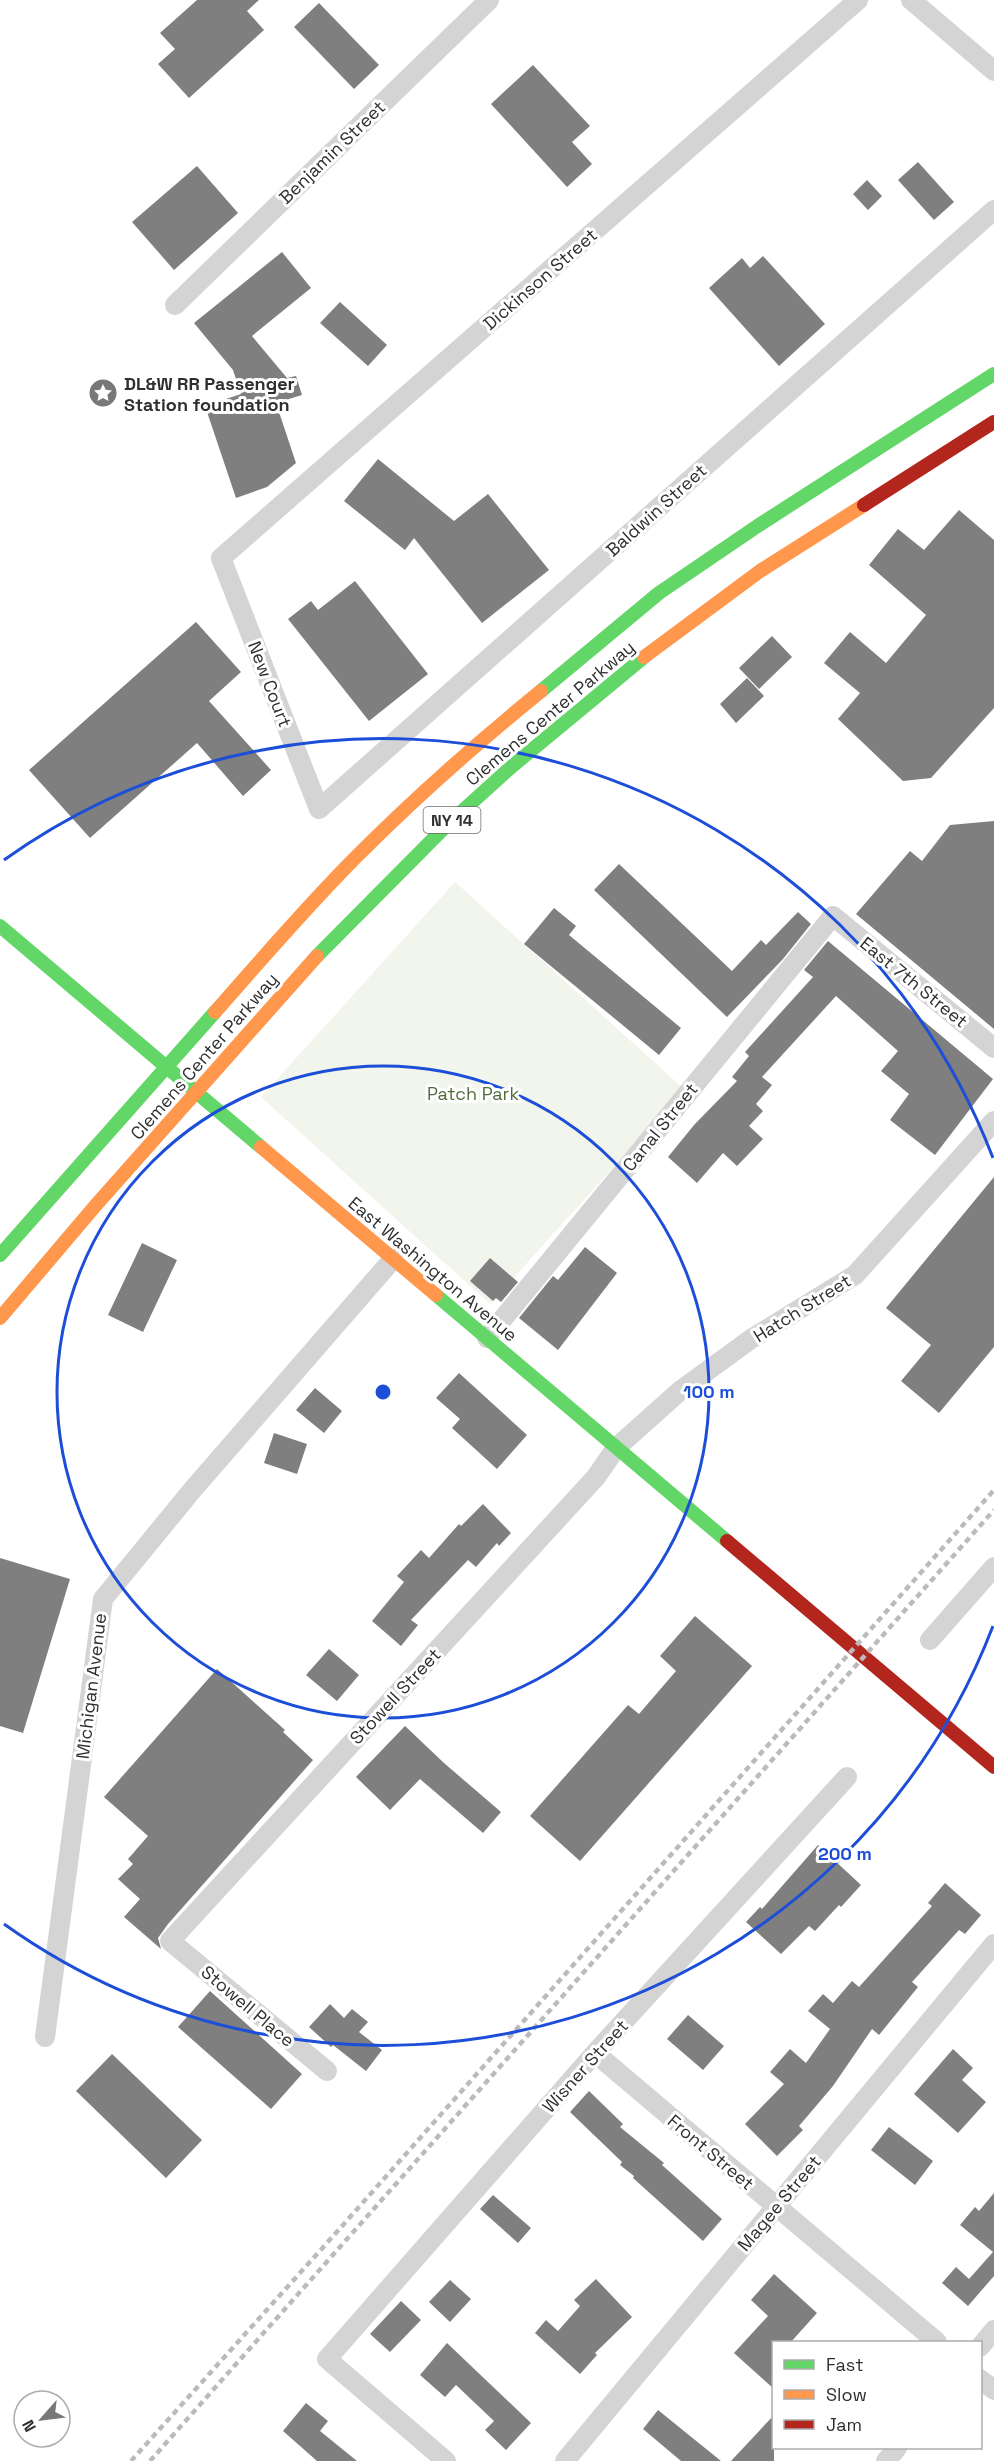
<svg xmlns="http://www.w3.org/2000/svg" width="994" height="2461" viewBox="0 0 994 2461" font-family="'Space Grotesk',sans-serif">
	<rect width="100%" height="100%" fill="#fff"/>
	<!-- green -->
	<path fill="#f1f5ec" d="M 455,882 L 684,1089 L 490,1304 L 261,1097 Z"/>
	<!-- building -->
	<path fill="#7f7f7f" d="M 197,0 L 259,0 L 247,11 L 264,30 L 189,98 L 158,64 L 175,49 L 160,33 Z
		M 319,3 L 379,65 L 354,89 L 294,27 Z
		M 533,65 L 590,126 L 572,142 L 592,164 L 567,187 L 491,104 Z
		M 918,162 L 954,202 L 934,220 L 898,180 Z
		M 197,166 L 238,213 L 174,270 L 132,222 Z
		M 867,180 L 882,196 L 868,210 L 853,194 Z
		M 282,252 L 311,288 L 252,336 L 287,378 L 296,376 L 302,395 L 276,403 L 296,463 L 267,487 L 236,498 L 205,406 L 241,394 L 233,370 L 194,323 Z
		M 763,256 L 825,324 L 779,366 L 709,288 L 742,258 L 750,268 Z
		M 340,302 L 387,345 L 368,366 L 320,323 Z
		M 378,459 L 454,521 L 488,494 L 549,570 L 482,623 L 414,538 L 405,550 L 344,501 Z
		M 959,510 L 994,540 L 994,708 L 931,778 L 903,781 L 838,719 L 860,693 L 824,663 L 850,632 L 886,663 L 926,615 L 869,565 L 898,529 L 924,550 Z
		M 355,581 L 428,674 L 369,721 L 288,619 L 311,601 L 318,610 Z
		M 196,622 L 241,672 L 209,701 L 271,770 L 243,796 L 197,743 L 90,838 L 29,770 Z
		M 772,636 L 792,657 L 759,689 L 739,668 Z
		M 747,678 L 764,696 L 736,723 L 720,704 Z
		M 994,821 L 994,1029 L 856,914 L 910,851 L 922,861 L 950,825 Z
		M 619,864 L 732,971 L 761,940 L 766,945 L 798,912 L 811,924 L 783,959 L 727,1017 L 594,890 Z
		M 554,908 L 576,926 L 569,935 L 681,1028 L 659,1055 L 524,944 Z
		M 828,941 L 993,1079 L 935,1155 L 890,1120 L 909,1094 L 881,1071 L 898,1051 L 836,996 L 762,1077 L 772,1085 L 756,1104 L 763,1111 L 749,1126 L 763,1139 L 737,1166 L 723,1153 L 697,1183 L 668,1157 L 694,1125 L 737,1081 L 732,1077 L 749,1056 L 745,1052 L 813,977 L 804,970 Z
		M 994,1177 L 994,1347 L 939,1413 L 901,1381 L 931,1345 L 886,1308 Z
		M 142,1243 L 177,1260 L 143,1332 L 108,1315 Z
		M 585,1247 L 617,1273 L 558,1350 L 519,1318 L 553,1276 L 558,1280 Z
		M 490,1258 L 518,1282 L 501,1302 L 496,1298 L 493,1301 L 470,1281 Z
		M 459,1373 L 527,1435 L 497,1469 L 452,1428 L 460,1419 L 436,1398 Z
		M 315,1388 L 342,1411 L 324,1433 L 296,1410 Z
		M 274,1433 L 307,1444 L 297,1474 L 264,1463 Z
		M 483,1504 L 511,1533 L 499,1546 L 497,1543 L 476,1567 L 468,1560 L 411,1620 L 418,1625 L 401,1646 L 372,1621 L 404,1582 L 397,1576 L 421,1550 L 429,1558 L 459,1524 L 461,1526 Z
		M 0,1558 L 70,1579 L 23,1733 L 0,1726 Z
		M 695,1616 L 752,1666 L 580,1861 L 530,1816 L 628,1705 L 639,1714 L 676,1671 L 660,1656 Z
		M 329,1649 L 359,1675 L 337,1701 L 306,1675 Z
		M 217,1669 L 285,1730 L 283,1732 L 313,1760 L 168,1924 L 158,1938 L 161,1949 L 124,1917 L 140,1899 L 118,1879 L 133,1864 L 128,1859 L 148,1836 L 104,1797 Z
		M 405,1726 L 444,1763 L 501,1812 L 483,1833 L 420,1779 L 390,1810 L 356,1777 Z
		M 818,1845 L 861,1885 L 841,1907 L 839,1905 L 815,1931 L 809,1926 L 781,1954 L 746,1922 L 760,1907 L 762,1909 Z
		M 945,1883 L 981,1915 L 965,1934 L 959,1930 L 912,1982 L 918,1987 L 879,2035 L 872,2029 L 833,2086 L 799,2126 L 803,2130 L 777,2156 L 745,2124 L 784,2084 L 770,2072 L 790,2049 L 806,2063 L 830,2029 L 808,2011 L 823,1994 L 833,2003 L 852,1981 L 859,1987 L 932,1906 L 928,1903 Z
		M 210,1991 L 302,2074 L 271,2109 L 178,2027 Z
		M 330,2004 L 344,2018 L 352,2009 L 368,2022 L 359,2032 L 382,2050 L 366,2071 L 333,2045 L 331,2047 L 309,2027 Z
		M 688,2015 L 724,2046 L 703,2070 L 667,2039 Z
		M 953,2049 L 973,2068 L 962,2080 L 986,2102 L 958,2133 L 914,2094 Z
		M 112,2054 L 202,2140 L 166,2178 L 76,2091 Z
		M 589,2091 L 623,2124 L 620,2127 L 664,2163 L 662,2165 L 722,2219 L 703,2241 L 633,2178 L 634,2176 L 620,2165 L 622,2162 L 570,2112 Z
		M 889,2127 L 933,2161 L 915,2185 L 871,2150 Z
		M 994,2193 L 994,2276 L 968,2306 L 942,2283 L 956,2267 L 969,2279 L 993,2252 L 960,2225 L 975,2207 L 979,2211 Z
		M 493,2195 L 531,2228 L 518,2243 L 480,2209 Z
		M 774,2274 L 817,2313 L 790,2343 L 774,2343 L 774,2389 L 734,2353 L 768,2316 L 751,2300 Z
		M 596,2279 L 632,2317 L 595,2353 L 597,2355 L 580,2374 L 535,2333 L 546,2320 L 558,2331 L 580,2306 L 574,2300 Z
		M 450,2280 L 471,2299 L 450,2322 L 429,2302 Z
		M 401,2301 L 421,2320 L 390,2352 L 370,2334 Z
		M 447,2343 L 531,2423 L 506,2450 L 485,2430 L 494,2421 L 456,2385 L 445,2397 L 420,2375 Z
		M 306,2403 L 328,2421 L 320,2431 L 357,2461 L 317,2461 L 283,2431 Z
		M 658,2410 L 721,2461 L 681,2461 L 643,2429 Z
		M 774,2415 L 774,2461 L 731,2461 Z"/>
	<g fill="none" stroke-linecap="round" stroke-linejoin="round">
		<!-- street -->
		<path stroke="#d4d4d4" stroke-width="20" d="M 858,0 L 221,558 L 319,809 L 994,210
			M 911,0 L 994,71
			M 175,305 L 489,0
			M 487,1338 L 833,916 L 994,1048
			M 930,1640 L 994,1567
			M 45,2037 L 103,1599 L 194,1488 L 393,1259
			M 595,2053 L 937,2342
			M 327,2071 L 170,1941 L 596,1477 L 616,1448 L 681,1390 L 751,1339 L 855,1275 L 994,1121
			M 980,2347 L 994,2330
			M 980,2379 L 994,2390
			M 446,2461 L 327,2359 L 595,2053 L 847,1777
			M 565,2461 L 994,1944
			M 886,2461 L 897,2448"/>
		<!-- fast -->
		<path stroke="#63d668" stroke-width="14" d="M 541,691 L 659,593 L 759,525 L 994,374
			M 0,926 L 261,1147
			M 317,956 L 448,824 L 510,768 L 644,657
			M 0,1255 L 215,1012
			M 436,1295 L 727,1541"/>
		<!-- slow -->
		<path stroke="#ff974d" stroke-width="14" d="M 644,657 L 760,571 L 864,505
			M 215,1012 C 261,960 307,906 357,856 C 415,798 477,743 541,691
			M 261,1147 L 436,1295
			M 0,1318 L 96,1205 L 317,956"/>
		<!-- jam -->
		<path stroke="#b3261e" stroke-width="14" d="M 864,505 L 994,422
			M 727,1541 L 994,1767"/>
		<!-- rail -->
		<path stroke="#bbb" stroke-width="4.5" stroke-dasharray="6 4.5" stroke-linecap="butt" d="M 131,2461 L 335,2234 L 994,1490
			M 150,2461 L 994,1510"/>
	</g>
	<!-- distance rings -->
	<g fill="none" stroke="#1d4ed8" stroke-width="3">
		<circle cx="383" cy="1392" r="326"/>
		<path d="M993 1626A653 653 0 0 1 4 1924M4 860A653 653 0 0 1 993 1158"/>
	</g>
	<!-- icons -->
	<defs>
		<g id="sight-disc" transform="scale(1.5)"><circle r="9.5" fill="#787878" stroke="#fff"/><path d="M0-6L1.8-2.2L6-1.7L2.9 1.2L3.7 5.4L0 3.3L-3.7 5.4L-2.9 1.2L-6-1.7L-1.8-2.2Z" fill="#fff"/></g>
	</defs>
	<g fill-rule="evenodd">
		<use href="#sight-disc" x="103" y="393"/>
	</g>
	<g text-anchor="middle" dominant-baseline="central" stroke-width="6" stroke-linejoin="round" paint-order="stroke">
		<!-- shield labels -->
		<rect fill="#fff" stroke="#6d6d6d" stroke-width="1.5" x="423.5" y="807" width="57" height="26" rx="4.5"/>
		<g font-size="16" font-weight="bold" fill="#2f2f2f">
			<text x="452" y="820">NY 14</text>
		</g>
		<!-- street labels -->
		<g font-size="18" fill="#2f2f2f" stroke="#fff">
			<text transform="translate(332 152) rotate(-44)">Benjamin Street</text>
			<text transform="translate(540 279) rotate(-41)">Dickinson Street</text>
			<text transform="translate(656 510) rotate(-42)">Baldwin Street</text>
			<text transform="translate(270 684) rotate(69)">New Court</text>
			<text transform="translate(550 713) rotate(-40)">Clemens Center Parkway</text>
			<text transform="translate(914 982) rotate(39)">East 7th Street</text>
			<text transform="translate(204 1056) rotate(-49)">Clemens Center Parkway</text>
			<text transform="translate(660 1127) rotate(-51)">Canal Street</text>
			<text transform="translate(433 1269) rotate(40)">East Washington Avenue</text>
			<text transform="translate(802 1308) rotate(-32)">Hatch Street</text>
			<text transform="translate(91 1686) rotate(-83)">Michigan Avenue</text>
			<text transform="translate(395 1696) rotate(-47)">Stowell Street</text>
			<text transform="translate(248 2006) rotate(40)">Stowell Place</text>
			<text transform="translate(585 2066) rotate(-48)">Wisner Street</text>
			<text transform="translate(711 2152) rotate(40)">Front Street</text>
			<text transform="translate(779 2203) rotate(-50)">Magee Street</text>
		</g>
		<!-- poi labels -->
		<g font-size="18" font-weight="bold" fill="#2f2f2f" stroke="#fff" text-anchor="start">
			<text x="124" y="383">DL&amp;W RR Passenger<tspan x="124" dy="21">Station foundation</tspan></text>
		</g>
		<!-- park labels -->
		<g font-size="18" fill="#506c3b" stroke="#fff">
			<text x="473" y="1093">Patch Park</text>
		</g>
	</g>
	<circle cx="383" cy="1392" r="9" fill="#1d4ed8" stroke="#fff" stroke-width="3"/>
	<g font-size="18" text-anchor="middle" font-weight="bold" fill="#1d4ed8" stroke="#fff" stroke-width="6" stroke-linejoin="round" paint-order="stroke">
		<text x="709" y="1398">100 m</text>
		<text x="845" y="1860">200 m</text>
	</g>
	<!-- legend -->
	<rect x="772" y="2341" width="210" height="108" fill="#ffffff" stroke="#acacac" stroke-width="1.5"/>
	<rect x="784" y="2360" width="30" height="9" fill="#63d668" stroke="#acacac" stroke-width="1.5"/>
	<text x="826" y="2371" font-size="18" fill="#2f2f2f">Fast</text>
	<rect x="784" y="2390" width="30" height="9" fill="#ff974d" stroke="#acacac" stroke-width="1.5"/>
	<text x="826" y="2401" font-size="18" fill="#2f2f2f">Slow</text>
	<rect x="784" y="2420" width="30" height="9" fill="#b3261e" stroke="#acacac" stroke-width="1.5"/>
	<text x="826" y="2431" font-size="18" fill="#2f2f2f">Jam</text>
	<!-- north arrow -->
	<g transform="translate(42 2419) rotate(242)"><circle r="28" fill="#ffffff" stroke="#acacac" stroke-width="1.5"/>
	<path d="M0-4.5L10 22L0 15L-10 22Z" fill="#787878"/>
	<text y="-9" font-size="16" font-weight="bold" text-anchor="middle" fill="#2f2f2f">N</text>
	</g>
</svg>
